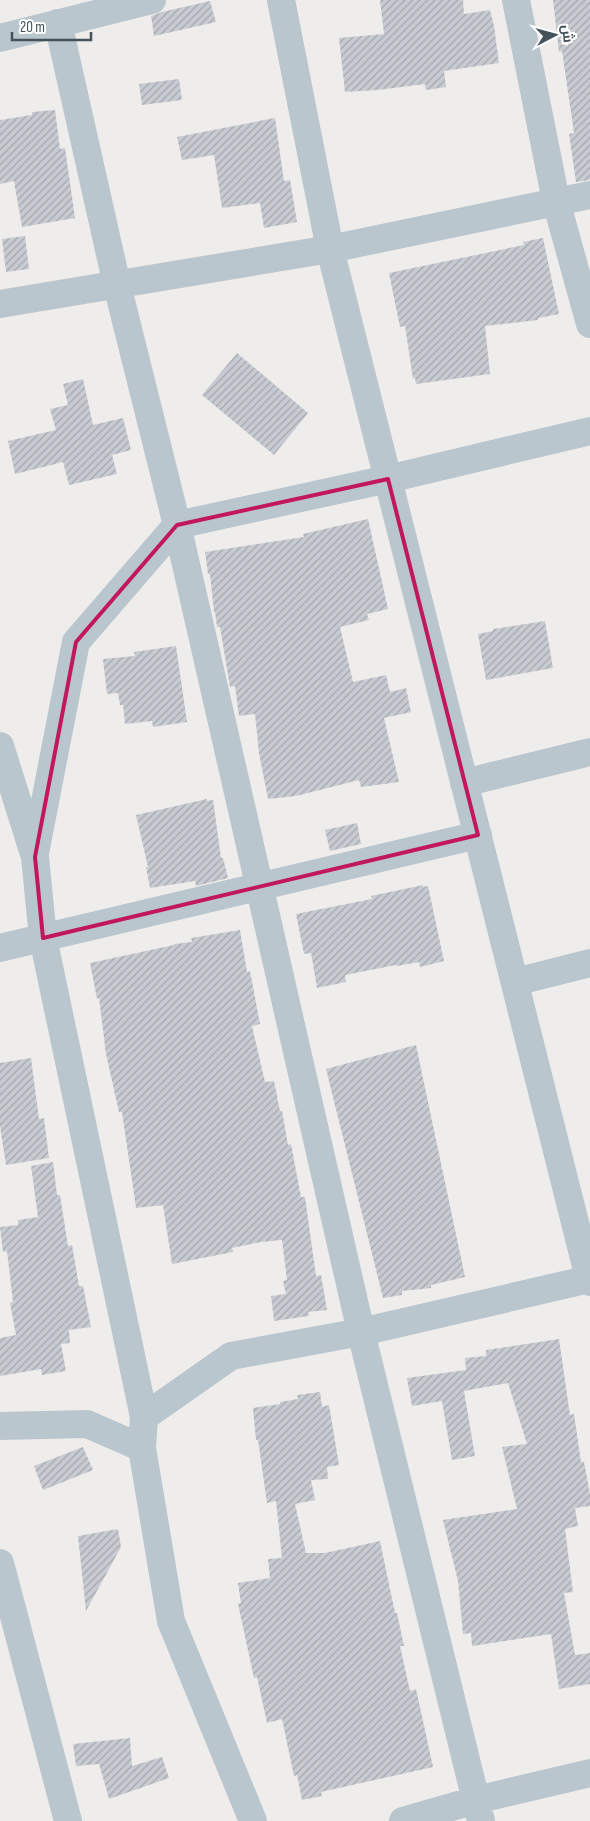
<svg xmlns="http://www.w3.org/2000/svg" width="590" height="1821" viewBox="0 0 590 1821" font-family="'Sofia Sans Condensed',Cairo,sans-serif">
	<defs>
		<pattern id="building-hatch" width="6" height="6" patternUnits="userSpaceOnUse" patternTransform="scale(1.25)"><rect width="6" height="6" fill="#c8ccd2"/><path d="M-1 1l2-2M0 6l6-6M5 7l2-2" fill="none" stroke="#a4a8ad"/></pattern>
	</defs>
	<rect width="100%" height="100%" fill="#efecec"/>
	<!-- building -->
	<path fill="url(#building-hatch)" d="M 380,0 L 463,0 L 464,14 L 490,10 L 494,26 L 499,63 L 444,71 L 446,87 L 426,90 L 425,84 L 378,90 L 345,92 L 339,38 L 384,34 Z
		M 553,0 L 590,0 L 590,180 L 576,182 L 569,134 L 574,133 L 562,51 L 559,52 Z
		M 210,1 L 216,22 L 154,36 L 151,16 L 162,12 Z
		M 179,79 L 182,100 L 142,105 L 139,84 Z
		M 55,110 L 60,149 L 65,148 L 75,218 L 22,227 L 14,181 L 0,184 L 0,120 L 32,115 L 32,112 Z
		M 275,118 L 284,181 L 290,180 L 297,222 L 264,228 L 260,203 L 222,208 L 214,155 L 182,160 L 177,137 Z
		M 25,236 L 29,269 L 6,272 L 2,239 Z
		M 543,238 L 559,314 L 538,318 L 538,320 L 485,326 L 490,374 L 416,384 L 415,378 L 413,379 L 405,326 L 400,327 L 389,273 L 524,245 L 523,242 Z
		M 237,353 L 308,413 L 274,455 L 202,395 Z
		M 83,379 L 93,425 L 123,418 L 131,450 L 112,455 L 117,474 L 69,485 L 63,462 L 15,474 L 8,441 L 56,430 L 50,409 L 68,405 L 63,384 Z
		M 368,519 L 388,609 L 367,614 L 369,620 L 340,627 L 353,682 L 386,675 L 390,692 L 406,688 L 411,712 L 384,718 L 399,782 L 361,787 L 359,780 L 296,796 L 268,799 L 259,753 L 255,714 L 239,716 L 235,686 L 230,687 L 220,627 L 217,627 L 215,612 L 214,612 L 210,574 L 208,574 L 205,552 L 304,537 L 303,534 Z
		M 545,621 L 553,668 L 486,680 L 478,634 L 493,631 L 493,629 Z
		M 176,646 L 187,722 L 153,727 L 152,721 L 125,724 L 123,705 L 120,705 L 118,693 L 107,694 L 103,659 L 135,656 L 134,652 Z
		M 207,799 L 207,801 L 213,800 L 221,858 L 223,858 L 228,878 L 196,886 L 195,881 L 150,888 L 146,867 L 148,867 L 136,815 Z
		M 357,823 L 361,844 L 330,851 L 325,830 Z
		M 423,885 L 423,887 L 428,886 L 444,961 L 420,967 L 419,962 L 397,966 L 396,965 L 345,975 L 346,982 L 317,988 L 311,953 L 304,954 L 296,914 L 372,899 L 371,896 Z
		M 240,930 L 247,972 L 250,971 L 260,1024 L 252,1026 L 265,1082 L 274,1081 L 280,1111 L 282,1111 L 288,1145 L 291,1144 L 301,1197 L 305,1197 L 316,1276 L 321,1275 L 327,1310 L 308,1312 L 309,1316 L 274,1321 L 271,1296 L 286,1294 L 283,1281 L 287,1280 L 282,1240 L 261,1242 L 232,1248 L 233,1252 L 172,1264 L 163,1205 L 136,1208 L 122,1112 L 119,1112 L 106,1054 L 99,998 L 97,999 L 90,963 L 174,945 L 174,944 L 192,942 L 191,938 Z
		M 416,1045 L 465,1277 L 431,1285 L 431,1288 L 402,1291 L 402,1295 L 383,1298 L 326,1069 Z
		M 31,1058 L 39,1119 L 44,1118 L 49,1158 L 6,1165 L 0,1126 L 0,1063 Z
		M 53,1162 L 57,1195 L 60,1195 L 68,1246 L 72,1245 L 79,1286 L 83,1286 L 91,1327 L 69,1330 L 70,1343 L 61,1344 L 66,1371 L 42,1375 L 41,1369 L 0,1376 L 0,1338 L 16,1335 L 10,1303 L 13,1302 L 7,1251 L 3,1252 L 0,1227 L 18,1225 L 18,1220 L 38,1217 L 31,1166 Z
		M 559,1339 L 570,1415 L 574,1414 L 581,1462 L 584,1462 L 590,1494 L 590,1506 L 575,1508 L 578,1526 L 565,1529 L 573,1592 L 564,1593 L 575,1655 L 590,1653 L 590,1684 L 559,1689 L 551,1634 L 472,1646 L 471,1633 L 463,1634 L 458,1581 L 443,1520 L 517,1509 L 502,1447 L 527,1444 L 508,1383 L 464,1391 L 475,1456 L 452,1460 L 442,1401 L 412,1406 L 407,1378 L 466,1370 L 465,1358 L 486,1356 L 486,1350 Z
		M 320,1392 L 322,1407 L 329,1405 L 339,1465 L 327,1467 L 328,1479 L 311,1480 L 315,1500 L 295,1504 L 306,1553 L 325,1553 L 380,1541 L 395,1613 L 397,1613 L 404,1646 L 400,1646 L 410,1691 L 416,1689 L 433,1767 L 321,1792 L 322,1796 L 302,1800 L 297,1775 L 294,1776 L 282,1719 L 267,1723 L 257,1677 L 254,1678 L 238,1604 L 241,1603 L 238,1583 L 270,1578 L 268,1559 L 282,1558 L 276,1501 L 267,1503 L 258,1440 L 256,1440 L 253,1408 L 280,1404 L 280,1402 L 298,1399 L 297,1395 Z
		M 83,1447 L 93,1470 L 43,1490 L 34,1466 Z
		M 118,1529 L 121,1547 L 86,1611 L 78,1536 Z
		M 130,1738 L 132,1766 L 162,1757 L 169,1778 L 109,1799 L 99,1764 L 76,1766 L 73,1744 Z"/>
	<g fill="none" stroke-linecap="round" stroke-linejoin="round">
		<!-- minor -->
		<path stroke="#b9c6cd" stroke-width="28" d="M 281,0 L 330,249 L 590,1282
			M 516,0 L 556,201 L 590,324
			M 58,23 L 117,285 L 177,525 L 361,1332 L 481,1821
			M 0,38 L 152,0
			M 0,304 L 330,249 L 590,195
			M 0,746 L 35,857 L 43,938 L 144,1417 L 142,1448 L 171,1621 L 253,1821
			M 464,783 L 590,752
			M 35,853 L 76,642 L 177,525 L 388,479 L 590,431
			M 0,948 L 478,835
			M 515,982 L 590,963
			M 144,1417 L 231,1356 L 361,1332 L 590,1279
			M 0,1426 L 87,1424 L 142,1448
			M 0,1563 L 68,1821
			M 403,1821 L 476,1800 L 590,1773"/>
	</g>
	<!-- marked area -->
	<path fill="none" stroke="#c2185b" stroke-width="4" stroke-linejoin="round" d="M 388,479 L 478,835 L 43,938 L 35,857 L 76,642 L 177,525 Z"/>
	<!-- north arrow -->
	<g transform="translate(555 35) rotate(84)" stroke="#ffffff" stroke-width="4" paint-order="stroke">
	<path d="M0-4L9 19L0 12L-9 19Z" fill="#43525b"/>
	<text y="-8" font-size="14" font-weight="bold" text-anchor="middle" fill="#43525b">ش</text>
	</g>
	<!-- scale -->
	<path d="M12 32v8h79v-8" fill="none" stroke="#43525b" stroke-width="2.5"/>
	<text x="20" y="32" font-size="15" fill="#43525b" stroke="#ffffff" stroke-width="4" paint-order="stroke">20 m</text>
</svg>
